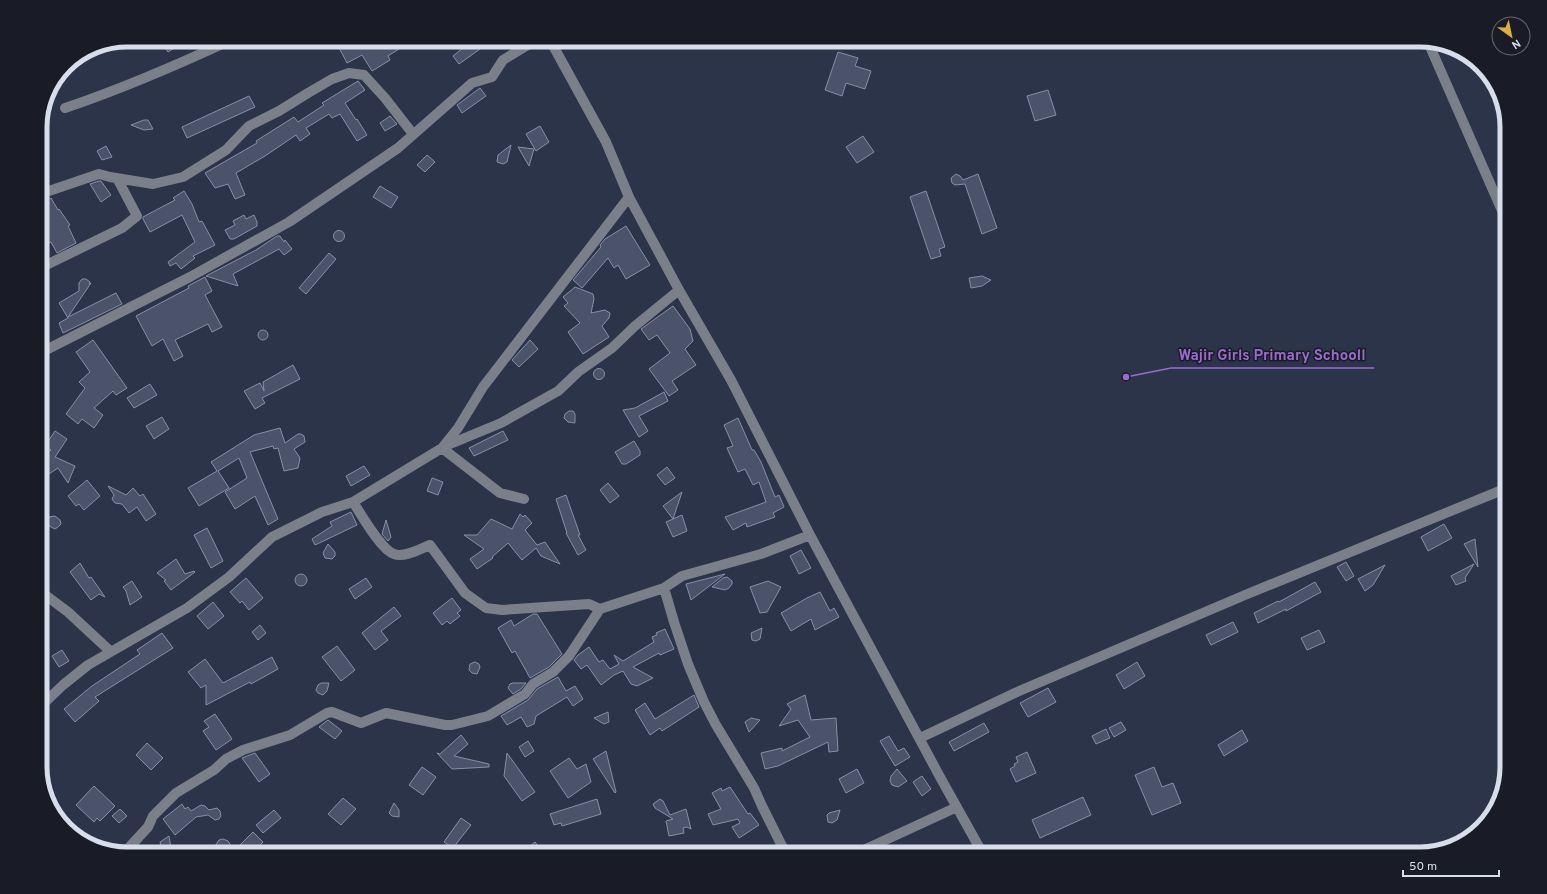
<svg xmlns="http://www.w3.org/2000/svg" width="1547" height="894" viewBox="0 0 1547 894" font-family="Overpass,sans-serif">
	<rect width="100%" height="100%" fill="#2c344a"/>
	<!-- building -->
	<path fill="#4a536a" stroke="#858fa8" d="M 160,40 L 187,40 L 168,52 Z
		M 335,40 L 413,40 L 388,56 L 390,60 L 372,71 L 362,55 L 347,63 Z
		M 473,40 L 480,49 L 459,64 L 453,56 Z
		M 838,52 L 858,58 L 855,66 L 871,71 L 865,89 L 846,83 L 842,96 L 825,90 Z
		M 358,81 L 365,90 L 345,103 L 356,120 L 357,119 L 367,135 L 357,141 L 340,114 L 332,118 L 329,114 L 306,128 L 310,134 L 300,141 L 296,135 L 265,156 L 236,173 L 245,195 L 235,199 L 228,184 L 215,188 L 205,173 L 257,143 L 256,141 L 294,117 L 298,122 L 324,105 L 322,103 Z
		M 480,88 L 486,96 L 462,113 L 457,105 Z
		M 1048,90 L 1056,115 L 1035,121 L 1027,96 Z
		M 249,96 L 255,107 L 187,138 L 182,127 Z
		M 390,116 L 397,124 L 385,131 L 380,123 Z
		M 144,120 L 148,120 L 153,129 L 144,130 L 131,125 Z
		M 540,126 L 549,142 L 536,151 L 526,134 Z
		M 863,136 L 874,152 L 857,163 L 846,147 Z
		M 511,145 L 507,162 L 503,164 L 497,162 L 498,155 Z
		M 106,146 L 112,157 L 102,160 L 97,151 Z
		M 518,147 L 534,149 L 529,166 Z
		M 427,155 L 435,162 L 425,172 L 417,165 Z
		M 956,174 L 960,176 L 963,180 L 978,174 L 997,228 L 982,234 L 965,184 L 955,185 L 952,183 L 951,178 Z
		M 99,181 L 101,181 L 111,195 L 101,202 L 90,184 Z
		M 380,186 L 398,197 L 391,208 L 373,197 Z
		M 184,191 L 192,204 L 199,222 L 202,221 L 215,245 L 193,256 L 195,258 L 181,269 L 176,263 L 170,266 L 168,262 L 195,242 L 182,215 L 150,232 L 143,219 L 143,217 L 175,200 L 173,198 Z
		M 926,191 L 945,247 L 939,249 L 941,256 L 931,259 L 910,197 Z
		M 51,198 L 58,210 L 59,209 L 70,225 L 68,226 L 76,243 L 57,253 L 51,242 L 40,246 L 40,204 Z
		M 244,215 L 246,219 L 254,215 L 257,222 L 257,226 L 234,239 L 230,239 L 225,230 L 235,225 L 233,221 Z
		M 626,226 L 650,265 L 626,279 L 618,265 L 614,268 L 608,258 L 582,288 L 573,280 L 601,247 L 600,245 L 605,239 Z
		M333.5 236a5.5 5.5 0 1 1 11 0a5.5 5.5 0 1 1-11 0Z
		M 277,236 L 280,236 L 284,242 L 285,240 L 292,249 L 284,255 L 279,249 L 233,274 L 238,286 L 206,276 L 256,250 Z
		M 329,253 L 336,259 L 306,294 L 299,288 Z
		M 982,276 L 991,280 L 982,286 L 971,288 L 969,278 Z
		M 205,277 L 212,291 L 205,295 L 222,327 L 212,332 L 208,324 L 175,340 L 183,356 L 174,361 L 163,339 L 152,346 L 136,316 L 189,288 L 188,286 Z
		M 82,279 L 86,279 L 90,282 L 89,284 L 91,283 L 68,317 L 116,293 L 122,304 L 63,333 L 59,323 L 68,318 L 59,303 L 79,291 L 79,283 Z
		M 575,287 L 593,294 L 594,299 L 591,313 L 605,310 L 610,313 L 609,318 L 602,326 L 609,337 L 583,354 L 568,332 L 580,323 L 564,306 L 568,303 L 563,297 Z
		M 673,306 L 690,329 L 693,341 L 685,349 L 696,365 L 672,381 L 678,390 L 669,396 L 649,369 L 670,353 L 657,335 L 649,340 L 641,329 Z
		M258 335a5 5 0 1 1 10 0a5 5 0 1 1-10 0Z
		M 93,340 L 127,388 L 116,395 L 113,391 L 94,408 L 103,415 L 94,428 L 82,419 L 78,424 L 66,414 L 85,388 L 79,382 L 90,372 L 76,352 Z
		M 530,340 L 538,349 L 519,367 L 512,360 Z
		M 293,365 L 300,379 L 262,398 L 265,403 L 255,409 L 244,391 L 260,383 L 264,391 L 263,382 Z
		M593.5 374a5.5 5.5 0 1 1 11 0a5.5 5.5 0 1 1-11 0Z
		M 150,384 L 157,395 L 134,408 L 127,398 Z
		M 664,392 L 668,401 L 639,416 L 648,431 L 639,437 L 623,410 L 635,408 Z
		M 569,411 L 573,411 L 575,414 L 575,423 L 568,422 L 564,418 L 565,414 Z
		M 162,417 L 169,429 L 154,439 L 146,426 Z
		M 738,418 L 752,450 L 754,450 L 761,462 L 775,497 L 779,495 L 784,507 L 773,513 L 775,517 L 747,527 L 746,523 L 733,530 L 725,517 L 766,502 L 759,482 L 753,485 L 745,469 L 738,472 L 727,448 L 733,446 L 724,425 Z
		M 280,428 L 285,443 L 298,434 L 301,434 L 304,436 L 305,442 L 294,449 L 300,458 L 298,468 L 284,471 L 278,448 L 274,449 L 273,446 L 250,452 L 278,519 L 268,525 L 255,496 L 235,509 L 225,492 L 247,478 L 239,458 L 218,471 L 229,488 L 199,506 L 188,488 L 217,471 L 211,462 L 254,435 Z
		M 55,431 L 67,439 L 55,457 L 75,466 L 68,483 L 58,468 L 49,474 L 40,459 L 40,457 L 51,450 L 45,446 Z
		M 503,431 L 508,440 L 474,456 L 469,448 Z
		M 634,441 L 640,451 L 640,455 L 626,464 L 622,464 L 615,452 Z
		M 364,466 L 370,475 L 351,486 L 346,476 Z
		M 667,467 L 675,478 L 665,485 L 657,475 Z
		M 432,478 L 443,482 L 438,495 L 427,491 Z
		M 87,480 L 100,496 L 84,510 L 79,504 L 76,506 L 68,496 Z
		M 608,483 L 619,496 L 610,503 L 600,490 Z
		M 108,486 L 126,495 L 133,488 L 140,496 L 143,494 L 156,514 L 146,521 L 137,507 L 129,513 L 122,504 L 115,503 L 112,499 L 114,495 Z
		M 682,492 L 673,519 L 682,515 L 687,531 L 673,537 L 666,522 L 673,519 L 663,506 Z
		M 566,495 L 580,535 L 578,535 L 586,550 L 578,555 L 566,533 L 567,533 L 556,499 Z
		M 351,512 L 357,525 L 315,545 L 312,539 L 332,526 L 330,522 Z
		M 520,514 L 523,517 L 525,515 L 532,523 L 525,530 L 537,545 L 545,542 L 560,564 L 541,556 L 536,548 L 522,560 L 508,543 L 492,557 L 493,558 L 477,569 L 470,559 L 484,549 L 464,535 L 477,535 L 491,519 L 512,529 Z
		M 55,516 L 60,520 L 61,524 L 58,527 L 55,529 L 49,526 L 48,522 L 49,517 Z
		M 386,520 L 391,537 L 388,541 L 382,534 Z
		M 1444,524 L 1452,538 L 1428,551 L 1421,537 Z
		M 207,528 L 223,561 L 211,568 L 194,535 Z
		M 1475,539 L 1478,567 L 1464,544 Z
		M 328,544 L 335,552 L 335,556 L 332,559 L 325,558 L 323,553 Z
		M 801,550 L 811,568 L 799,574 L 790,556 Z
		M 176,559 L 185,574 L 194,571 L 195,572 L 171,590 L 164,581 L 166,580 L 157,573 Z
		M 1346,562 L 1354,576 L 1346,581 L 1337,567 Z
		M 80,563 L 89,578 L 91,577 L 105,597 L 99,594 L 91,600 L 70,572 Z
		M 1474,564 L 1465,578 L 1466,581 L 1456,585 L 1451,576 Z
		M 1385,565 L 1373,585 L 1365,591 L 1358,579 Z
		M 725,574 L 691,600 L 686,584 Z
		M295 580a6 6 0 1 1 12 0a6 6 0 1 1-12 0Z
		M 727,577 L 732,581 L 732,584 L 729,588 L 725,590 L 712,587 L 723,578 Z
		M 246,578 L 263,598 L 249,610 L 242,601 L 240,603 L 230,592 Z
		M 366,578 L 372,587 L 355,599 L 349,589 Z
		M 132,581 L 142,597 L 130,605 L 126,591 L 123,587 Z
		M 768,581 L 781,587 L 767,612 L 760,613 L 750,587 Z
		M 1315,582 L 1321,592 L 1286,611 L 1286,609 L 1258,623 L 1254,613 L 1278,601 L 1279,602 Z
		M 820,592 L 830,611 L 834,608 L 839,617 L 815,630 L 811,619 L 791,631 L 781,613 L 807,598 Z
		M 452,598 L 461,610 L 457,613 L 460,616 L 450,624 L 447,621 L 442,625 L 433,613 Z
		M 213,602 L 224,616 L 208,629 L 197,616 Z
		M 394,607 L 401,616 L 381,631 L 388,640 L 375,650 L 362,633 Z
		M 533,614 L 537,614 L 562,654 L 549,667 L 530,678 L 515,651 L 512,653 L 498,628 L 511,620 L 514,626 Z
		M 1233,622 L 1238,632 L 1211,645 L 1206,635 Z
		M 260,625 L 266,633 L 258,640 L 252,632 Z
		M 762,628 L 760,639 L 756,641 L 752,640 L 751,633 Z
		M 665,629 L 674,649 L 660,655 L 659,653 L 633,667 L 653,678 L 637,686 L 631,684 L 623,671 L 614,675 L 601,685 L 587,665 L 581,669 L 574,660 L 578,655 L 589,647 L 599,662 L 603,660 L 610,669 L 619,664 L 614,655 L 623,661 L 654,642 L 652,637 L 657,635 L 656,633 Z
		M 1319,630 L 1325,642 L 1307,650 L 1301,638 Z
		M 162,633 L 173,648 L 95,697 L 99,701 L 75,722 L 64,709 L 92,686 L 140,654 L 137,650 Z
		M 337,646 L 355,670 L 341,681 L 322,657 Z
		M 62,650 L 69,661 L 59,667 L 52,656 Z
		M 272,657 L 278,669 L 251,684 L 250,682 L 206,705 L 206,685 L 201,688 L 188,672 L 205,659 L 223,683 Z
		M 475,662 L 479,664 L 480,667 L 477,674 L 472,673 L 469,670 L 470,664 Z
		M 1137,662 L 1145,676 L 1124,689 L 1116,675 Z
		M 558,677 L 566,691 L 575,686 L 583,699 L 573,706 L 567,697 L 536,716 L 534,724 L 527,727 L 521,717 L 507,725 L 501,716 L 528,700 L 537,689 Z
		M 321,683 L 329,683 L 327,691 L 323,695 L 318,693 L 316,690 L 318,685 Z
		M 513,683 L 526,683 L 521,689 L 513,694 L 508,688 L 510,684 Z
		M 1048,688 L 1056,702 L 1028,717 L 1020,703 Z
		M 694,695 L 699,707 L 662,731 L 660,728 L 650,735 L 635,710 L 645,703 L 655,719 Z
		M 805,695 L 811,720 L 836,718 L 838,751 L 829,752 L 828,742 L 778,766 L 765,769 L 761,753 L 782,748 L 782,751 L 810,737 L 798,720 L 779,726 L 791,709 L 787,704 Z
		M 608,712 L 609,722 L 604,724 L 594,718 Z
		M 215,714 L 232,739 L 216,750 L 203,731 L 209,727 L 204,721 Z
		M 751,718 L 760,720 L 749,732 L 745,722 Z
		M 328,720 L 342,731 L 335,739 L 319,727 Z
		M 1121,722 L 1126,730 L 1114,737 L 1109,728 Z
		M 984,723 L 989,732 L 954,751 L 949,742 Z
		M 1106,729 L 1110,738 L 1096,744 L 1092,736 Z
		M 1242,730 L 1248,741 L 1224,756 L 1218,745 Z
		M 461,735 L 468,744 L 454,756 L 489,764 L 489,767 L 452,769 L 437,753 L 440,754 Z
		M 889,736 L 898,751 L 904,748 L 910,757 L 895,766 L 880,741 Z
		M 528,741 L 534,751 L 525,757 L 519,747 Z
		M 147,743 L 163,758 L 151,770 L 136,755 Z
		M 606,751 L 616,792 L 615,793 L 593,759 Z
		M 1027,752 L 1036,773 L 1016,782 L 1010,769 L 1015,766 L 1014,764 L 1018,762 L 1016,757 Z
		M 255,753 L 270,774 L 259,782 L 242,758 Z
		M 507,753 L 535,792 L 522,801 L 504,776 Z
		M 569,758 L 577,769 L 586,764 L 591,782 L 568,798 L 550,771 Z
		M 422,767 L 436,777 L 423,795 L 409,785 Z
		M 1154,767 L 1162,787 L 1173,783 L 1181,803 L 1152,815 L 1135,775 Z
		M 857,769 L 864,783 L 846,793 L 839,779 Z
		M 897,769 L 907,781 L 898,787 L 892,785 L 890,781 L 891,776 Z
		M 922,776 L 931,789 L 922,796 L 913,782 Z
		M 94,786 L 115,806 L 100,821 L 97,818 L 94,822 L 76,805 Z
		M 730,787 L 748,814 L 750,813 L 759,825 L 739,838 L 732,827 L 740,823 L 738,819 L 713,825 L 708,814 L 721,809 L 712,793 L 721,788 L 722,791 Z
		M 1083,797 L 1091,815 L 1040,838 L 1032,820 Z
		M 343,798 L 356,809 L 341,825 L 328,814 Z
		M 597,799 L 601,814 L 562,826 L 561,823 L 554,825 L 550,814 Z
		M 660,799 L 663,801 L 670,815 L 686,809 L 691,829 L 687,827 L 683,828 L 684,833 L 669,836 L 666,821 L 673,819 L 655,808 L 653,804 Z
		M 394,803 L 399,810 L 399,817 L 392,816 L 389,813 Z
		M 182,804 L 185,809 L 188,807 L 191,811 L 201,805 L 205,806 L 209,810 L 217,808 L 220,811 L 221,816 L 219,819 L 215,820 L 208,815 L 196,817 L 175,835 L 163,819 Z
		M 120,809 L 127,816 L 119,823 L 112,816 Z
		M 274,810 L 281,818 L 263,833 L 256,825 Z
		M 840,810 L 837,820 L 832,823 L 828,822 L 827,815 L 829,813 Z
		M 461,818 L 471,825 L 453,848 L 444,842 Z
		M 253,832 L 263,842 L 251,854 L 210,854 L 219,840 L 223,839 L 228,841 L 234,851 Z
		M 169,836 L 171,848 L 162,850 L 160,842 Z
		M 535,842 L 544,854 L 520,854 Z"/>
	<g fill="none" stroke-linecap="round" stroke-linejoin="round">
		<!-- minor -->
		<path stroke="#7b7f8a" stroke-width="10" d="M 550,40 L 606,142 L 629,197 L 679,290 L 731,380 L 810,535 L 940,777 L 983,854
			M 1428,42 L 1507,222
			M 65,108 C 122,89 177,65 231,40
			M 40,194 L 99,174 L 110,177 L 153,184 L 183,177 L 226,150 L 249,126 L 279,111 L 308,93 L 332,79 L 349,73 L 364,75 L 385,98 L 413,134
			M 40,268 L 122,228 L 137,216 L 117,178
			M 40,353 L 190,277 L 289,222 L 398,148 L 472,83 L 492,77 L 503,60 L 536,40
			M 443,447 L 501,423 L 558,391 L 578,372 L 612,348 L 635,326 L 679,290
			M 442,448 L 500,493 L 524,499
			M 353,502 C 361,514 381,550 394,554 C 404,558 420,549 430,545 L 465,593 L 486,608 L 502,610 L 589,604 L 600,609 L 664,588 L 682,576 L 761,554 L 810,535
			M 664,588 L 674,622 L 688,664 L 704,702 L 716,725 L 754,788 L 762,806 L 786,854
			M 40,591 L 68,612 L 110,651
			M 40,707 L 63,685 L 88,665 L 187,608 L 229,577 L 272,537 L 322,512 L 353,502 L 442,448 L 458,428 L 483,387 L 629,197
			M 920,738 L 1017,692 L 1245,595 L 1507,488
			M 124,853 L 148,827 L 153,816 L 176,793 L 214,770 L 226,759 L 243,750 L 290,735 L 327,713 L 332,712 L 361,723 L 386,713 L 445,725 L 452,725 L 488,716 L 525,694 L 533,684 L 553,672 L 569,656 L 600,609
			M 855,854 L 957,807"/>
	</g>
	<!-- crop -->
	<path d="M0 0H1547V894H0ZM127 47H1420A80 80 0 0 1 1500 127V767A80 80 0 0 1 1420 847H127A80 80 0 0 1 47 767V127A80 80 0 0 1 127 47Z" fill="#191c26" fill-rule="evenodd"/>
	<path fill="none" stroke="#d7ddeb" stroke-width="5" d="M127 47H1420A80 80 0 0 1 1500 127V767A80 80 0 0 1 1420 847H127A80 80 0 0 1 47 767V127A80 80 0 0 1 127 47Z"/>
	<!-- callouts -->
	<path fill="none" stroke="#9b6ace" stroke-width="1.5" d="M1126 377L1171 368H1374"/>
	<circle fill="#9b6ace" stroke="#191c26" stroke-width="1.5" cx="1126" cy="377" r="4"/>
	<g font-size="15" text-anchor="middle" font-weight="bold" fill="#9b6ace" stroke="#191c26" stroke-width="3" stroke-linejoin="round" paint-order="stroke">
		<text x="1272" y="360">Wajir Girls Primary Schooll</text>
	</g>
	<!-- north arrow -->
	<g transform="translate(1511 36) rotate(147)"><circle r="19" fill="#191c26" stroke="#656975"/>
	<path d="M0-3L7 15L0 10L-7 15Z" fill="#e2ae34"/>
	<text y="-6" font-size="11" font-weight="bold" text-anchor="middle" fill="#d7ddeb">N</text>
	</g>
	<!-- scale -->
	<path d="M1403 870v6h96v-6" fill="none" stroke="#d7ddeb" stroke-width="2"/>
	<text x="1409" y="870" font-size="12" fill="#d7ddeb" stroke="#191c26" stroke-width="3" paint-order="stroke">50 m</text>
</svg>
